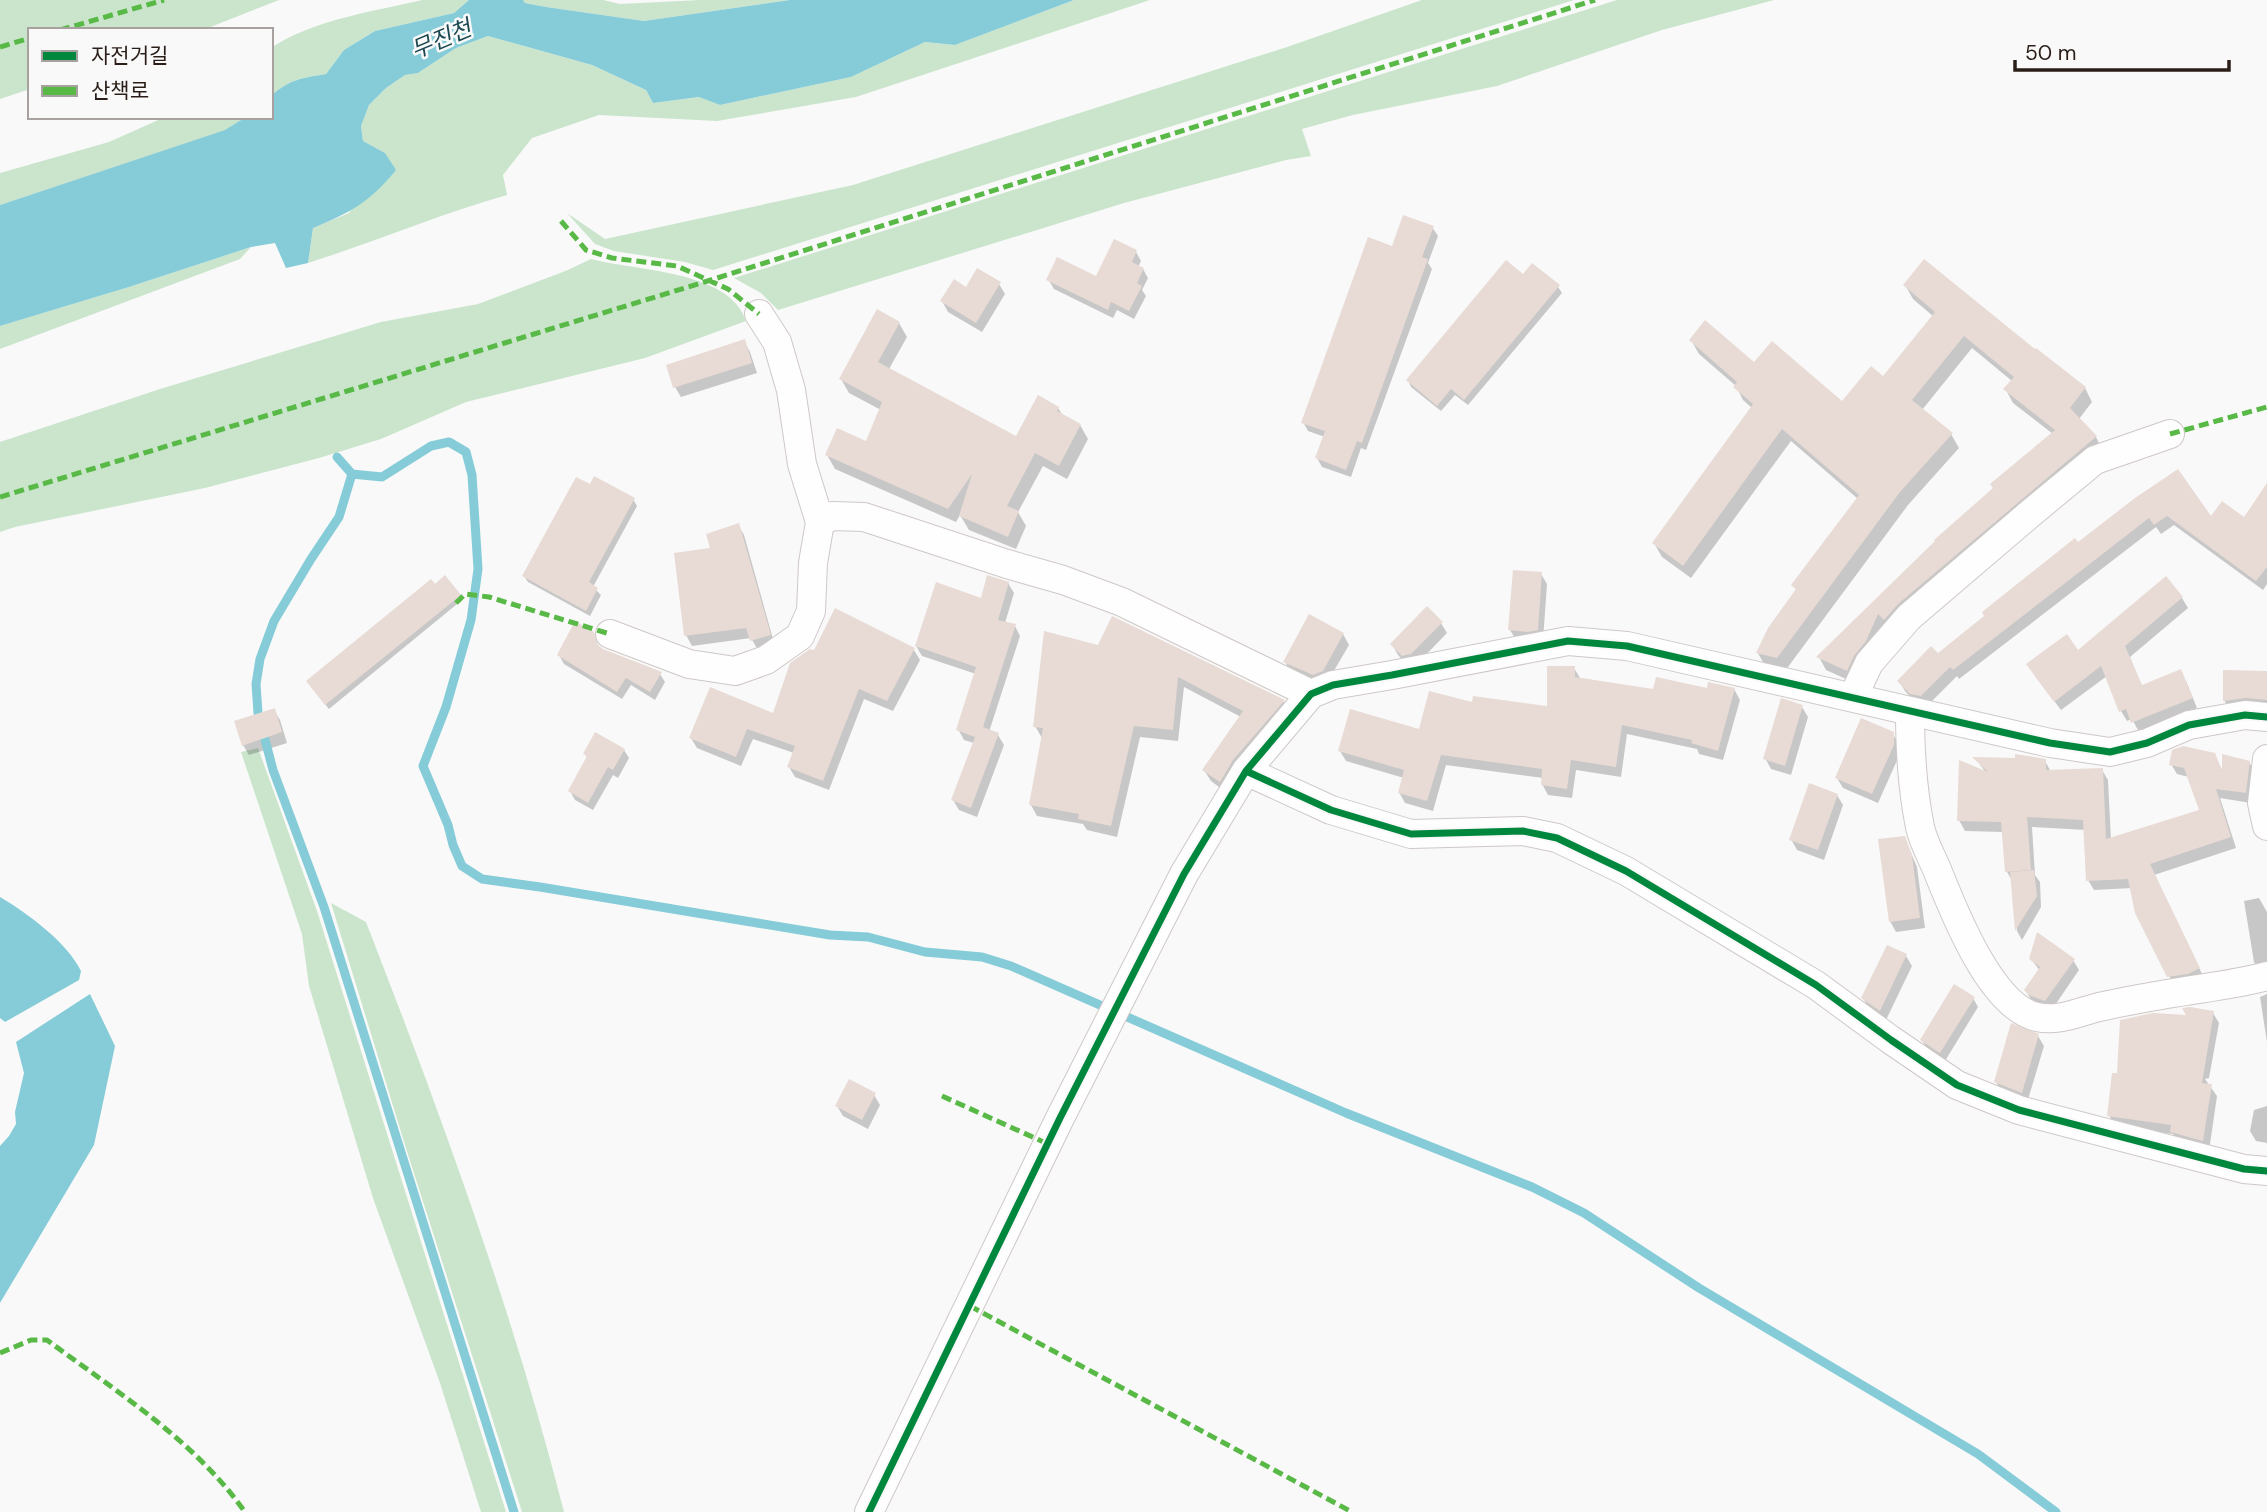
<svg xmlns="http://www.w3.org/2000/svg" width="2267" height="1512" viewBox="0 0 2267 1512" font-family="'DM Sans','Noto Sans KR',sans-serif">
	<rect width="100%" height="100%" fill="#f9f9f9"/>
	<!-- green -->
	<path fill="#cae5cc" d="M 0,0 L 279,0 L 203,30 L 30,30 L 30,89 L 0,99 Z
		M 422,0 L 469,0 L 454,13 L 375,31 L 344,50 L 326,74 C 302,78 290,79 271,96 L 271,48 C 315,19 372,12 422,0 Z
		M 523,0 L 603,0 L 620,4 L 700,0 L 790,0 L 644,21 L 546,7 L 525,3 Z
		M 1074,0 L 1150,0 L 856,97 L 717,121 L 599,115 L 532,138 L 503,175 L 507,195 C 439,214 375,242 308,263 L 313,228 L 349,213 L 385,153 L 363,141 L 361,126 L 369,105 L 386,88 L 405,75 L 418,73 L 456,48 L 488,36 L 592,65 L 646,90 L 653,103 L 700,97 L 720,105 L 851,77 L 925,42 L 955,45 Z
		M 1422,0 L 1574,0 L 713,270 L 685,262 L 614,251 L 595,244 L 567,213 L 605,239 L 853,185 L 1287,47 Z
		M 1617,0 L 1774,0 L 1662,30 L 1497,86 L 1353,115 L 1302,129 L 1311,156 L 1286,160 L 1124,203 L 778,310 L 761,293 L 734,278 Z
		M 165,117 L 246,117 L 226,130 L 0,205 L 0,173 L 109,142 Z
		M 251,247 L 240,259 L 0,349 L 0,326 L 129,287 Z
		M 591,259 C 635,271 730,270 746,321 L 645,358 L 466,402 L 381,439 L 319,458 L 205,488 L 15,527 L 0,532 L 0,442 L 160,389 L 381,322 L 478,304 L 568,270 Z
		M 258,748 L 317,911 L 506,1512 L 481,1512 L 440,1383 L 373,1198 L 309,986 L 302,934 L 241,752 Z
		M 331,903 L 366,922 C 441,1115 513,1311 564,1512 L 522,1512 L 405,1145 Z"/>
	<!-- water -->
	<path fill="#85ccd8" d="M 469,0 L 523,0 L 525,3 L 546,7 L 644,21 L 790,0 L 1074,0 L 955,45 L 925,42 L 851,77 L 720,105 L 699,97 L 653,103 L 646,90 L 592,65 L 488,36 L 456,48 L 418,73 L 405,75 L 386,88 L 369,105 L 361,126 L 363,141 L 385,153 L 396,170 C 370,202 350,213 313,228 L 308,263 L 286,268 L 275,243 L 251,247 L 129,287 L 0,326 L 0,205 L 225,130 L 246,117 L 271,117 L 271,96 C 290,79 302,78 326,74 L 344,50 L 375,31 L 454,13 Z
		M 0,897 C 27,913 67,942 81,971 L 79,980 L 5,1022 L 0,1018 Z
		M 90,994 L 115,1046 L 94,1145 L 0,1303 L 0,1146 L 9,1136 L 16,1124 L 15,1112 L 24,1073 L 16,1042 Z"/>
	<!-- shadow -->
	<path fill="#0003" d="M 1432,227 L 1438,236 L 1428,263 L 1432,269 L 1366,450 L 1361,448 L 1351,477 L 1322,467 L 1317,458 L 1325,437 L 1308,431 L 1303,422 L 1393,248 Z
		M 1136,252 L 1141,261 L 1138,267 L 1143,269 L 1148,278 L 1142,290 L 1146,296 L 1134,319 L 1117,310 L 1113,318 L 1054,289 L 1048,279 L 1096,279 Z
		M 1523,276 L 1558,287 L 1562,293 L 1468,405 L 1455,395 L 1441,411 L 1411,387 L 1408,380 Z
		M 999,284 L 1005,294 L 982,332 L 948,312 L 942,301 L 966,289 Z
		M 1905,285 L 2035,352 L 2085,388 L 2092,402 L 2079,419 L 2096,437 L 2103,451 L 1855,683 L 1826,670 L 1819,657 L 2053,434 L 2013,403 L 2006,390 L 2012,381 L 1972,348 L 1922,410 L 1951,434 L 1959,448 L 1908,505 L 1785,671 L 1765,666 L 1758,653 L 1797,591 L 1793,585 L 1858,499 L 1791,441 L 1691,578 L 1662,557 L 1654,543 L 1752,408 L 1743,400 L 1736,386 L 1699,354 L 1691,340 L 1754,365 L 1842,404 L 1883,379 L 1934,317 L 1913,299 Z
		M 899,323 L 907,337 L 889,369 L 1017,438 L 1058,408 L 1063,416 L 1080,425 L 1088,439 L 1067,479 L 1043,466 L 1018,512 L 1026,526 L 1016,549 L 969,530 L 960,515 L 956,522 L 835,469 L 827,455 L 867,443 L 881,410 L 849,393 L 841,379 Z
		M 744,341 L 750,352 L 757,373 L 681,397 L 675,387 Z
		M 591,486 L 633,499 L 637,506 L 593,587 L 601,595 L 590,616 L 528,582 L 524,576 Z
		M 2267,498 L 2267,584 L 2263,590 L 2174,525 L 2161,534 L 2156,527 L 1959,679 L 1957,676 L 1927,706 L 1917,704 L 1905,691 L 1899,681 L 1944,661 L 2078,545 L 2136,499 L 2211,519 L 2244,519 Z
		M 738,525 L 744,535 L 775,646 L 758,650 L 751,638 L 692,646 L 686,635 L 713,549 Z
		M 1541,574 L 1547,584 L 1543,640 L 1516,640 L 1510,630 Z
		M 1008,583 L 1014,593 L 1005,623 L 1015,626 L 1020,636 L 989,732 L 998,735 L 1004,745 L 977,817 L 959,810 L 953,800 L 974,743 L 964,740 L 958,729 L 976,674 L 922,656 L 916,646 Z
		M 460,596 L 462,600 L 329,709 L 311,686 Z
		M 2182,598 L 2188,608 L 2130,657 L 2142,687 L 2186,681 L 2197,708 L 2139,732 L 2132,719 L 2127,721 L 2121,711 L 2107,676 L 2061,710 L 2034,674 Z
		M 1441,623 L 1447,633 L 1416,665 L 1409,666 L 1398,655 L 1392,644 Z
		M 593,633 L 599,648 L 660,674 L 665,682 L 655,700 L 631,685 L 622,699 L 564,664 L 559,655 Z
		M 1045,634 L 1283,701 L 1290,712 L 1227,793 L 1211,781 L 1204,770 L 1241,717 L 1184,687 L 1178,741 L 1140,737 L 1117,837 L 1087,830 L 1083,824 L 1037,816 L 1031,805 L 1042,738 L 1035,726 Z
		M 1343,634 L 1349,645 L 1328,681 L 1320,685 L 1291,672 L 1285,662 Z
		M 914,650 L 920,660 L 893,711 L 864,699 L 829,790 L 795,777 L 789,767 L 794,753 L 753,739 L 741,766 L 697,748 L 691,738 L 774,715 Z
		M 1574,668 L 1580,678 L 1654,691 L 1734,689 L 1740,700 L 1723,760 L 1699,754 L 1697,749 L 1627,734 L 1621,777 L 1576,770 L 1572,798 L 1548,795 L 1542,784 L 1543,778 L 1446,765 L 1433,811 L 1405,803 L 1399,792 L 1404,778 L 1346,761 L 1340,751 L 1420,731 L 1474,705 L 1548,708 Z
		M 2267,672 L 2267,710 L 2230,710 L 2224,700 Z
		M 1802,707 L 1808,717 L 1791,775 L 1771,769 L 1765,758 Z
		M 274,710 L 280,720 L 287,743 L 249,755 L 243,745 Z
		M 1892,733 L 1899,744 L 1899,756 L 1878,803 L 1843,788 L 1837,778 Z
		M 624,750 L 629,758 L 618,778 L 613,775 L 593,810 L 575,800 L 570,791 L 588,759 L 585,754 Z
		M 2214,754 L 2224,774 L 2249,762 L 2255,772 L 2251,803 L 2220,798 L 2236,848 L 2154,875 L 2204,978 L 2174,987 L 2132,888 L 2094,890 L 2088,880 L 2086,830 L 2032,827 L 2035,875 L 2040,882 L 2041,907 L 2022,940 L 2017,931 L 2013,882 L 2007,872 L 2004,832 L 1965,831 L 1959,820 L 1987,774 L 1975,758 L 2045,761 L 2051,772 L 2102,770 L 2108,780 L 2111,840 L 2201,812 L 2189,777 L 2177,774 L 2171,764 Z
		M 1837,795 L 1843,805 L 1824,860 L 1797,850 L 1791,839 Z
		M 1904,837 L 1917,867 L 1925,928 L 1896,932 L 1890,921 Z
		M 2259,898 L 2267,912 L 2267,977 L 2263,978 L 2254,962 L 2244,901 Z
		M 1888,947 L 1906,956 L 1912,966 L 1886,1020 L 1869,1008 L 1863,998 Z
		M 2031,959 L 2073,960 L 2079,970 L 2051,1011 L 2032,1001 L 2026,991 L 2040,971 Z
		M 2267,994 L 2267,1042 L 2260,997 Z
		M 1973,998 L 1978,1007 L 1945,1061 L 1927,1049 L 1922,1040 Z
		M 2213,1013 L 2219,1023 L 2209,1078 L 2205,1079 L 2217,1096 L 2209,1151 L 2178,1143 L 2173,1134 L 2115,1126 L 2109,1115 L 2118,1075 L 2188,1017 Z
		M 2038,1036 L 2044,1046 L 2027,1103 L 2002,1092 L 1996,1082 Z
		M 874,1095 L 880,1105 L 868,1129 L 843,1116 L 837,1106 Z
		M 2267,1106 L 2267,1143 L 2256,1141 L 2250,1131 L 2254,1110 Z"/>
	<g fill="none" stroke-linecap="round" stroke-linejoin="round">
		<!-- stream -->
		<path stroke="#85ccd8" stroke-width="9" d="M 337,457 L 352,474 L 382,477 L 431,446 L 449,442 L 466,452 L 472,475 L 478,569 L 471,620 L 446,707 L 423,766 L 448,825 L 453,845 L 462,866 L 482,879 L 540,887 L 830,935 L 868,937 L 925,952 L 982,957 L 1011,966 L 1346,1113 L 1532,1187 L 1584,1213 L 1699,1288 L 1978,1454 L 2056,1512
			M 352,474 L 339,517 L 311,559 L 274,621 L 260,659 L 256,684 L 258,713 L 273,770 L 324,907 L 514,1512"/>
	</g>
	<!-- building -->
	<path fill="#e8dad4" d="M 1403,215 L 1434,226 L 1422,257 L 1428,259 L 1362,443 L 1357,441 L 1346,470 L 1315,458 L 1325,431 L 1301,423 L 1368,237 L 1392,246 Z
		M 1114,239 L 1137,250 L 1132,262 L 1144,268 L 1137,283 L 1142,286 L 1129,311 L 1111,302 L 1108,310 L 1046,280 L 1057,257 L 1096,276 Z
		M 1924,259 L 2035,349 L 2036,348 L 2086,387 L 2070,408 L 2097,436 L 1898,604 L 1884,620 L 1878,614 L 1866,641 L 1854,656 L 1847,671 L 1816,657 L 1935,541 L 1934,540 L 1993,488 L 1990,484 L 2055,430 L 2003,389 L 2014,377 L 1964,336 L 1912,400 L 1953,433 L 1900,492 L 1777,658 L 1756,653 L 1768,628 L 1796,589 L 1791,585 L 1859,495 L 1782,429 L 1683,566 L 1652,543 L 1753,404 L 1733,387 L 1737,382 L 1689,340 L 1705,320 L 1754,362 L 1772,341 L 1842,401 L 1871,366 L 1883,376 L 1935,312 L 1903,285 Z
		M 1506,260 L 1523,274 L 1532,263 L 1560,285 L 1464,400 L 1451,389 L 1437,406 L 1406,380 Z
		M 977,268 L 1001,282 L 976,323 L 940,301 L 954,279 L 966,287 Z
		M 877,309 L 900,322 L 878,362 L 1016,436 L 1038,395 L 1059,407 L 1057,411 L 1081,424 L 1059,466 L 1035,453 L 1007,506 L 1019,511 L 1008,537 L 959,516 L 972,474 L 948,509 L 825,455 L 837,428 L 866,441 L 882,402 L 839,379 Z
		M 745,339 L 752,363 L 673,388 L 666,365 Z
		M 2178,469 L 2211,516 L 2222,501 L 2244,517 L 2267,483 L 2267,567 L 2256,581 L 2167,516 L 2154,525 L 2149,518 L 1953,670 L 1950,667 L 1921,696 L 1910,694 L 1897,681 L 1931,646 L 1941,656 L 1938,653 L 1984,616 L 1982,612 L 2075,538 L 2078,542 L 2135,498 Z
		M 594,476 L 635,498 L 589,582 L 598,588 L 586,611 L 522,576 L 576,477 L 590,484 Z
		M 739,523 L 771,635 L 750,641 L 746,628 L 684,636 L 674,553 L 710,548 L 706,534 Z
		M 1513,570 L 1542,572 L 1538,630 L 1528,632 L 1508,630 Z
		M 445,575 L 461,595 L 325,705 L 306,681 L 431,579 L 435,584 Z
		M 987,575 L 1009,582 L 998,620 L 1016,624 L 983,727 L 999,733 L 971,808 L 951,800 L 975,737 L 956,730 L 976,667 L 915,646 L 936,582 L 981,598 Z
		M 2166,576 L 2183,597 L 2125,646 L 2142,685 L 2181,669 L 2193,698 L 2131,723 L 2126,709 L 2119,712 L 2101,666 L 2054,702 L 2026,664 L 2067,634 L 2078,650 Z
		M 1427,606 L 1443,622 L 1411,654 L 1402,656 L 1390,644 Z
		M 835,608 L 915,648 L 887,701 L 859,689 L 823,781 L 787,767 L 795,746 L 747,729 L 736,757 L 689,738 L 710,687 L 773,713 L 790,663 L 810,649 L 814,650 Z
		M 1309,614 L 1344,633 L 1323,671 L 1313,675 L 1283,662 Z
		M 1112,616 L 1285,700 L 1233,760 L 1220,782 L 1202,770 L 1243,711 L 1178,677 L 1173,730 L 1134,726 L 1111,826 L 1078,819 L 1079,814 L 1029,805 L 1043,728 L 1033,727 L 1044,631 L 1098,645 Z
		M 575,621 L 594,632 L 597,644 L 603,649 L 662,672 L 650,692 L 626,678 L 617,692 L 557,655 Z
		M 1547,666 L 1575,666 L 1575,677 L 1653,689 L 1656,677 L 1707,688 L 1708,682 L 1735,688 L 1718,751 L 1691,743 L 1692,740 L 1622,725 L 1616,767 L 1571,760 L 1567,789 L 1541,785 L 1542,769 L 1441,755 L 1427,801 L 1398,793 L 1404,770 L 1338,751 L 1350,709 L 1419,729 L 1429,691 L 1472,702 L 1473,696 L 1547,706 Z
		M 2223,670 L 2267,671 L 2267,700 L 2246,698 L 2223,701 Z
		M 1781,698 L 1803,705 L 1785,766 L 1763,759 Z
		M 275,708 L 282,732 L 242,746 L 234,721 Z
		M 1861,718 L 1894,732 L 1894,745 L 1872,794 L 1835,778 Z
		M 595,732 L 625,749 L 613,770 L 608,767 L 588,803 L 568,791 L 587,756 L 583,754 Z
		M 2183,746 L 2215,753 L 2222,771 L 2222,754 L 2250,761 L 2246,793 L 2216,789 L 2231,837 L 2150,864 L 2200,968 L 2188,974 L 2167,977 L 2135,913 L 2128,879 L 2086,881 L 2083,820 L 2027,817 L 2031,870 L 2005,872 L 2001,822 L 1957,821 L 1959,760 L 1988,772 L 1972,757 L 2015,758 L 2015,754 L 2046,759 L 2046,770 L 2103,768 L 2106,839 L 2199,810 L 2184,768 L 2169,765 L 2172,750 Z
		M 1809,783 L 1838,794 L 1818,850 L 1789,840 Z
		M 1905,836 L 1912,855 L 1920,918 L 1889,922 L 1878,839 Z
		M 2034,870 L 2037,896 L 2015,931 L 2010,872 Z
		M 2037,932 L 2075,959 L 2045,1001 L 2029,995 L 2024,990 L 2040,967 L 2029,959 Z
		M 1887,945 L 1907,954 L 1880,1011 L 1861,998 Z
		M 1954,984 L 1975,997 L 1940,1053 L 1920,1040 Z
		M 2190,1007 L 2214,1011 L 2202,1083 L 2212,1084 L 2203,1141 L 2170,1132 L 2171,1125 L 2107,1116 L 2112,1073 L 2117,1073 L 2120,1020 L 2153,1013 L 2186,1015 L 2182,1008 Z
		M 2011,1023 L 2039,1034 L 2022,1093 L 1994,1082 Z
		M 849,1079 L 876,1093 L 862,1120 L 835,1106 Z"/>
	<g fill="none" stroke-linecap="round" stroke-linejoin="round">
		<!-- street casing -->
		<g stroke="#cfc8c6" stroke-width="30">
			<path id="street" d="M 759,314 L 777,342 L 791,390 L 802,464 L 820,522
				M 610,634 L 689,664 L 735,671 L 766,660 L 800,636 L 811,611 L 813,563 L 820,522 L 832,516 L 864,517 L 1007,564 L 1063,580 L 1122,602 L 1311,694
				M 1853,697 L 1869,663 L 1909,617 L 2032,512 L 2095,460 L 2170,434
				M 1910,711 C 1910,750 1912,788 1920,827 C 1923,842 1932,857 1938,872 C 1954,912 1991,1007 2037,1017 C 2058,1022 2079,1012 2099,1007 C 2122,1002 2145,998 2167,994 C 2201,988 2234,985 2267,976
				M 2267,759 L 2262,803 L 2267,826
				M 1246,771 L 1331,810 L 1411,834 L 1523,831 L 1557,838 L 1626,871 L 1816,985 L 1891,1040 L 1957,1085 L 2019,1110 L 2244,1169 L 2267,1171
				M 869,1512 L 1060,1118 L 1184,874 L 1246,771 L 1311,694 L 1333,685 L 1392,675 L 1568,641 L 1627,646 L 2050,743 L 2110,752 L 2147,743 L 2189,725 L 2245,715 L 2267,717"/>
		</g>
		<!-- street -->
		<use href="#street" stroke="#fefefe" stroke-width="28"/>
		<!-- quiet -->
		<path stroke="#58b947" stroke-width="5" stroke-dasharray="10 5" stroke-linecap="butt" d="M 60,30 L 164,0
			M 0,47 L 30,38
			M 561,221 L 586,250 L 612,258 L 677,266 L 728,289 L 759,314
			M 2170,434 L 2267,407
			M 0,497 L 711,280 L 1595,0
			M 456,603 L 465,594 L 489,597 L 610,634
			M 942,1096 L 1048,1144
			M 970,1306 L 1352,1512
			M 0,1353 L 31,1340 L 47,1340 C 117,1392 194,1440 245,1512"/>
		<!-- cycleway casing -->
		<g stroke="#f9f9f9" stroke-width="11">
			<path id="cycleway" d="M 1246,771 L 1331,810 L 1411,834 L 1523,831 L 1557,838 L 1626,871 L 1816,985 L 1891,1040 L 1957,1085 L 2019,1110 L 2244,1169 L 2267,1171
				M 869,1512 L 1060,1118 L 1184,874 L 1246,771 L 1311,694 L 1333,685 L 1392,675 L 1568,641 L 1627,646 L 2050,743 L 2110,752 L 2147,743 L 2189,725 L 2245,715 L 2267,717"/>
		</g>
		<!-- cycleway -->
		<use href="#cycleway" stroke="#00873e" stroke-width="7"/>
	</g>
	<g text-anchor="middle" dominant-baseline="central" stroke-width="5" stroke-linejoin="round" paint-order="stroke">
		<!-- water labels -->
		<g font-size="23" font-style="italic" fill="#1b4850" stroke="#f9f9f9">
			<text transform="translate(441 39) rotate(-23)">무진천</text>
		</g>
	</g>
	<!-- legend -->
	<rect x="28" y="28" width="245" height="91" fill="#f9f9f9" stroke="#a7a19f" stroke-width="2"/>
	<rect x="42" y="51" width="35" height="10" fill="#00873e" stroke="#a7a19f" stroke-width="2"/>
	<text x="91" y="63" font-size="21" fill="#2b1e18">자전거길</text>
	<rect x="42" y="86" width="35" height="10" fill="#58b947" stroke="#a7a19f" stroke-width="2"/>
	<text x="91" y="98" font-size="21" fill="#2b1e18">산책로</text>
	<!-- scale -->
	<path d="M2015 60v10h214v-10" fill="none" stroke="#2b1e18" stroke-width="3.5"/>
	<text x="2025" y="60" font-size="21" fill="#2b1e18" stroke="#f9f9f9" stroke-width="5" paint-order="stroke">50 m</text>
</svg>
